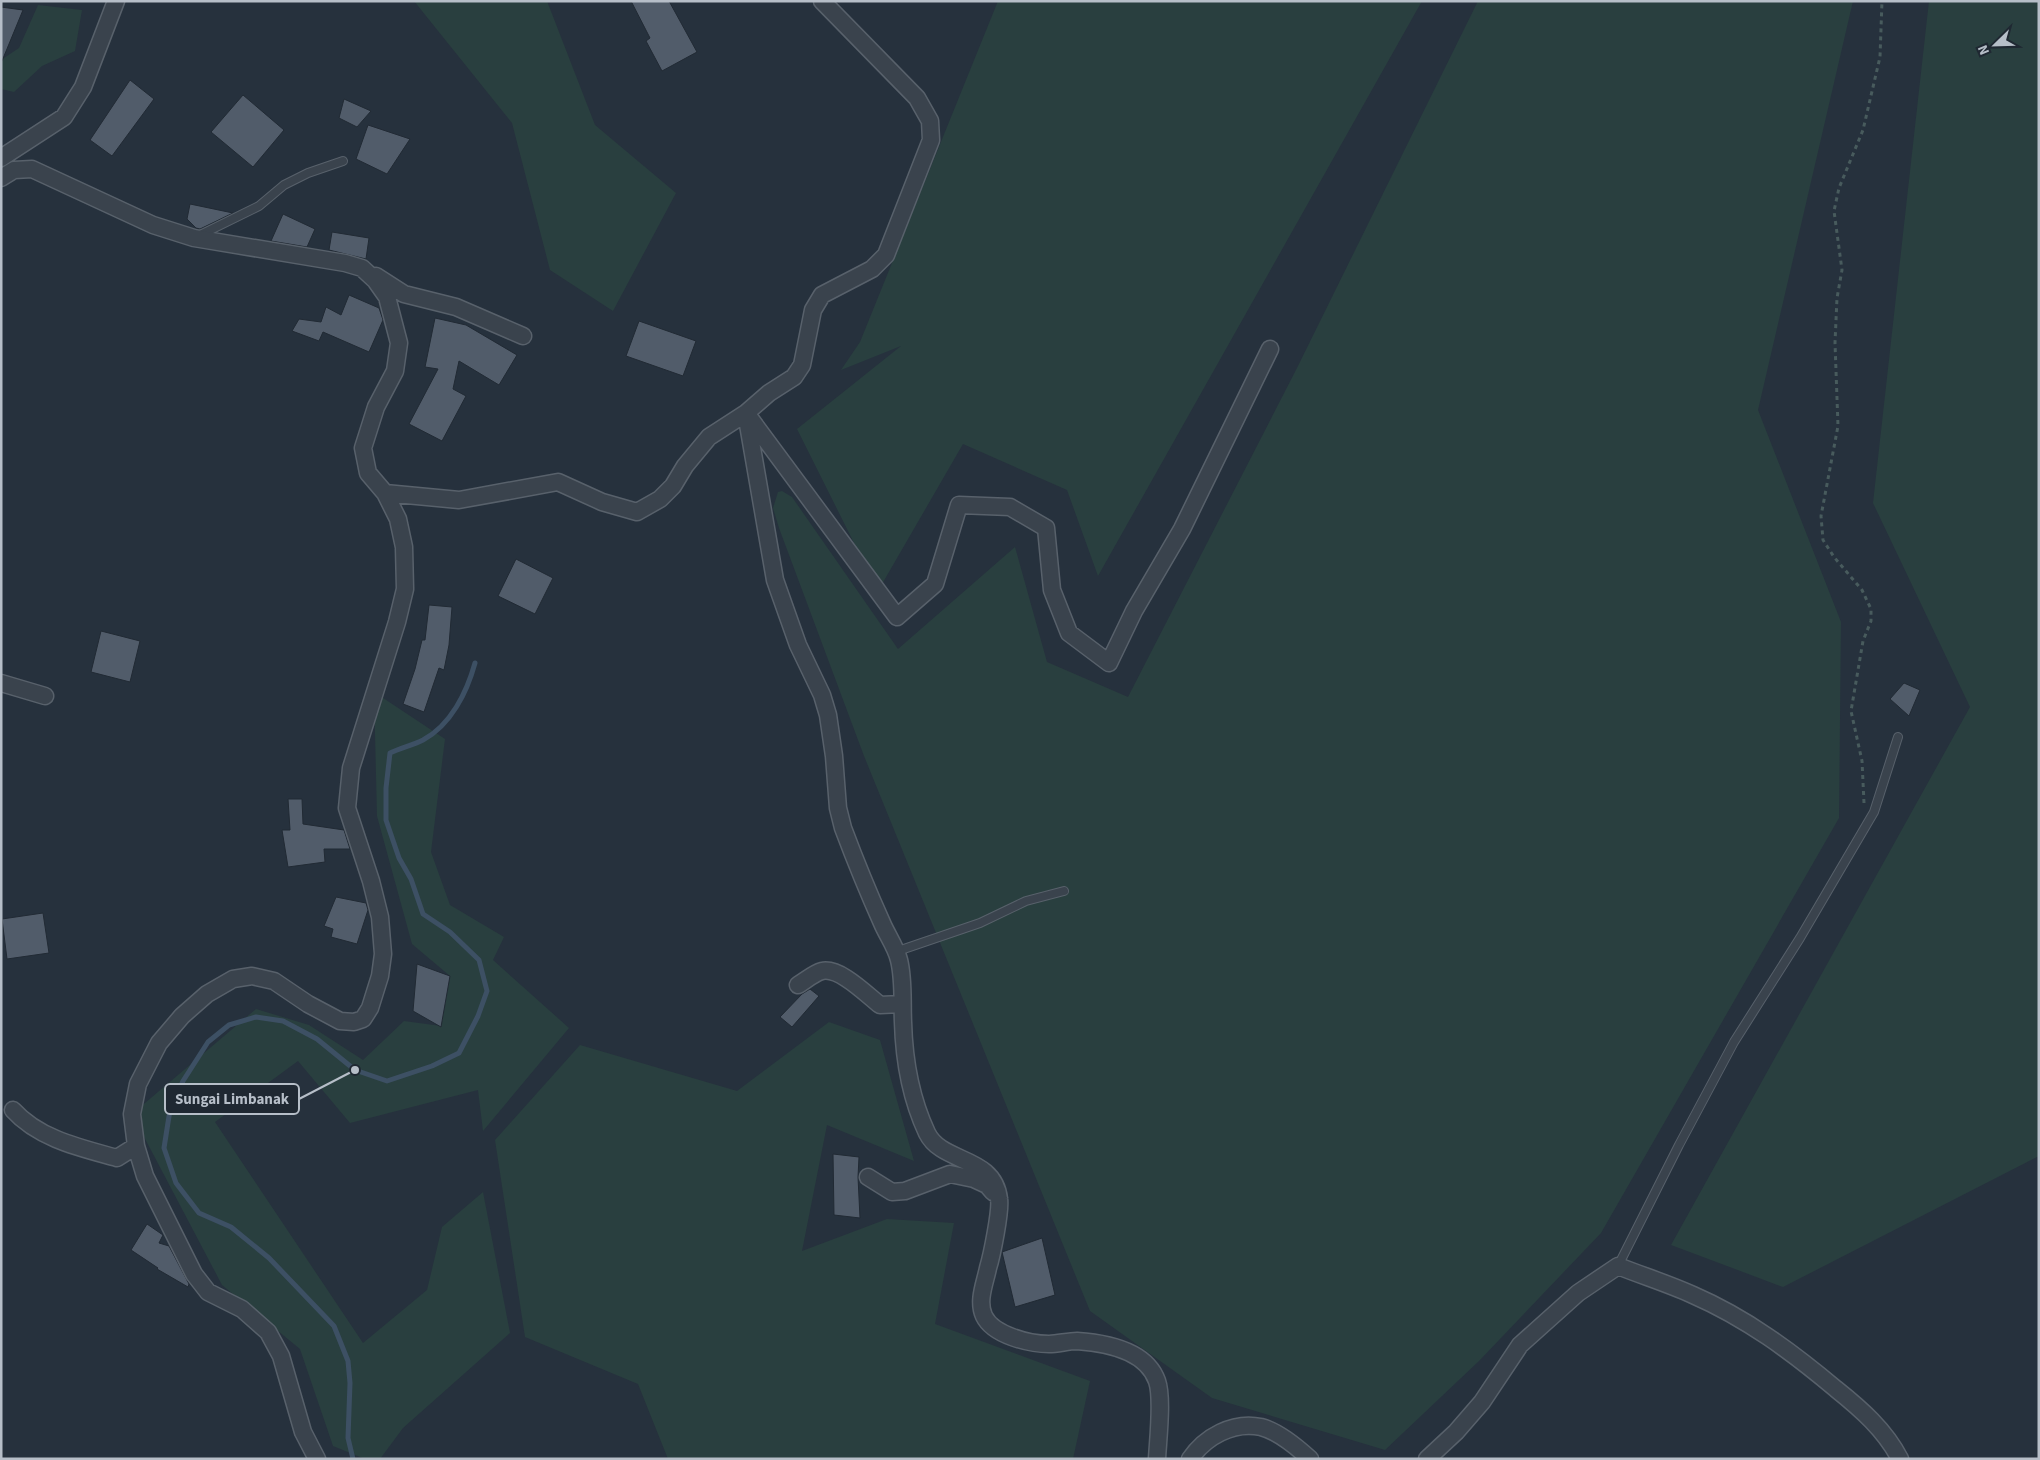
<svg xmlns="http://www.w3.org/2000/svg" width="2040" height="1460" viewBox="0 0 2040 1460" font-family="'Source Sans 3',sans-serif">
	<rect width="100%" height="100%" fill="#26313d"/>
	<!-- green -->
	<path fill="#293f3f" d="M 414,1 L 547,1 L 595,125 L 676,193 L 613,311 L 550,270 L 512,123 Z
		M 998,1 L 1422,1 L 1098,576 L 1067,490 L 963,444 L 878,591 L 797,429 L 901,346 L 841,370 L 860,342 Z
		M 1478,1 L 1853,1 L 1758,410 L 1841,622 L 1839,818 L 1601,1233 L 1479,1361 L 1385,1450 L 1212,1398 L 1090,1311 L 864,756 L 779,528 L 773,508 L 778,492 L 782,491 L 792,497 L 898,649 L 1015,547 L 1047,662 L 1128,697 L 1297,368 Z
		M 1929,1 L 2039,1 L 2039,1156 L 1783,1287 L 1671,1245 L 1970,707 L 1873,503 Z
		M 38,5 L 82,10 L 75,51 L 42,66 L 14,92 L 1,89 L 1,60 L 19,48 Z
		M 374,692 L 445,739 L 431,852 L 450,905 L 504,937 L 493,960 L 569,1028 L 483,1131 L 478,1090 L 350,1123 L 298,1061 L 215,1122 L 363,1343 L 427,1290 L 442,1227 L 483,1192 L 510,1333 L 403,1428 L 380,1459 L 365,1459 L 333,1446 L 300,1349 L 222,1285 L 132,1114 L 256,1009 L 309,1025 L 363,1060 L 404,1021 L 441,1026 L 450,976 L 412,944 L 377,816 Z
		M 829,1022 L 880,1040 L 914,1161 L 827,1125 L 802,1251 L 887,1219 L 954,1223 L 935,1324 L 1090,1381 L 1073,1459 L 668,1459 L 638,1384 L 525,1337 L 495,1140 L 580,1045 L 737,1091 Z"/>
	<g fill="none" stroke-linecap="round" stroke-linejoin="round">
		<!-- stream -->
		<path stroke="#3d5064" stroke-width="5" d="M 353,1459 L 348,1438 L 350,1383 L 348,1361 L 334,1326 L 269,1258 L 231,1227 L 199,1213 L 176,1183 L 164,1148 L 170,1110 L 183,1081 L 208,1042 L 229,1025 L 256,1017 L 283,1021 L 317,1039 L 355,1070 L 387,1081 L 432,1066 L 459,1053 L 478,1016 L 487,991 L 479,960 L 450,932 L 423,914 L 411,879 L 399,858 L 386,820 L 386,788 L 390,753 C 401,748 413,745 423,740 C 451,725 467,692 475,663"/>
	</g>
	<!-- building -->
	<path fill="#515c6a" stroke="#212a34" d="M 631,1 L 669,1 L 697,52 L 662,71 L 646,41 L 650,38 Z
		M 1,7 L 23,10 L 2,61 L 1,61 Z
		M 130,80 L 154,99 L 112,156 L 90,140 Z
		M 243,95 L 284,130 L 253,167 L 211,132 Z
		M 344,99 L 371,111 L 357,127 L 339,118 Z
		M 368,125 L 410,139 L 387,174 L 356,159 Z
		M 190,204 L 233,213 L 200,229 L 196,228 L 187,219 Z
		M 283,214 L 315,229 L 307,247 L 271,241 Z
		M 332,232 L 369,238 L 366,259 L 329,250 Z
		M 349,295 L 379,308 L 383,320 L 369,352 L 323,332 L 319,341 L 292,331 L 299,319 L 321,322 L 326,307 L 341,315 Z
		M 435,318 L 466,325 L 517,355 L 499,385 L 459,361 L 453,389 L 466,396 L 442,441 L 409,424 L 438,369 L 425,367 Z
		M 639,321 L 696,341 L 683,376 L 626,356 Z
		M 516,559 L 553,578 L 535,614 L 498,596 Z
		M 429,605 L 452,607 L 449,645 L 444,670 L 439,668 L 424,712 L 403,704 L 415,669 L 422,640 L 425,640 Z
		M 101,631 L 140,641 L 130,682 L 91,672 Z
		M 1904,683 L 1920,690 L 1909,716 L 1890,699 Z
		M 288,799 L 302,799 L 303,824 L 344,830 L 350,849 L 324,849 L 325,862 L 288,867 L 282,830 L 290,830 Z
		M 336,897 L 366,903 L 368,910 L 357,944 L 331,937 L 333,929 L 324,926 Z
		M 43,913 L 49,953 L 7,959 L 2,919 Z
		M 417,964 L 450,976 L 441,1027 L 413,1011 Z
		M 810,989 L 819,996 L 792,1027 L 780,1017 L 802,994 Z
		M 833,1154 L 859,1157 L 858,1177 L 860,1218 L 834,1215 Z
		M 147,1224 L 163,1235 L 159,1243 L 169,1246 L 189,1284 L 188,1287 L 157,1269 L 158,1268 L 131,1250 Z
		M 1042,1238 L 1055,1295 L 1015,1307 L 1002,1252 Z"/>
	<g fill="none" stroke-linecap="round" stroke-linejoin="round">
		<!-- service casing -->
		<g stroke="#58616b" stroke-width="10">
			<path id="service" d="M 198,236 L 259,206 L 284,185 L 308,173 L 343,161
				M 895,952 L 980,923 L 1026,901 L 1064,891
				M 1618,1266 L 1679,1145 L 1734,1042 L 1800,938 L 1874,812 L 1898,737"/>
		</g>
		<!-- minor casing -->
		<g stroke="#58616b" stroke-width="19">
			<path id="minor" d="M 822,1 L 917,98 L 930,121 L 931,140 L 886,255 L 872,269 L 822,295 L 813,310 L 802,365 L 794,377 L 769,393 L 746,413 L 775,580 L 798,645 L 822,695 L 828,715 L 834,756 L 838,808 L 843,828 C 855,860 868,892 882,923 C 887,935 896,947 899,960 C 904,980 902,1002 903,1022 C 904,1059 911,1099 927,1133 C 942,1164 994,1155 999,1199 C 1001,1210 992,1255 988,1268 C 985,1283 977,1301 984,1316 C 993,1335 1029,1344 1049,1344 C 1058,1344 1068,1341 1077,1341 C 1106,1343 1146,1350 1157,1381 C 1163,1398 1158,1439 1157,1459
				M 1,158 L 64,117 L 83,87 L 116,1
				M 1,178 L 14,170 L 32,169 L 153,225 L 194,238 L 345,263 L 362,268 L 375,280 L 387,297 L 399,343 L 395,371 L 376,407 L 363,448 L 368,473 L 385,493 L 398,519 L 404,547 L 405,589 L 397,622 L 351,768 L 347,808 L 371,881 L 380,917 L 383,954 L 380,976 L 370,1008 L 363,1019 L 354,1022 L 340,1021 L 308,1004 L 274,981 L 252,976 L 233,979 L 207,994 L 182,1016 L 159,1043 L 138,1084 L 132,1114 L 136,1146 L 145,1176 L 194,1274 L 208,1292 L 242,1309 L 268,1332 L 281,1356 L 303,1432 L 317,1459
				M 376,276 L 404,294 L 456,307 L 523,336
				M 385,493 L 459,500 L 558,482 L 602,502 L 637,512 L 660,499 L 673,486 L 685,466 L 709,437 L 746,413 L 897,617 L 935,584 L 959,505 L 1010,507 L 1046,528 L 1052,590 L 1069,633 L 1109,663 L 1134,611 L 1182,529 L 1270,349
				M 1,683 L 45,696
				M 798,985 C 805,981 814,973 822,971 C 840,967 867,995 880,1005 L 902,1004
				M 13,1110 C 39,1139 81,1148 117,1158 L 136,1146
				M 868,1177 L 892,1192 L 905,1191 L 950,1174 L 974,1179 L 987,1185 L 993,1192
				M 1190,1459 C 1205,1437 1233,1421 1261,1427 C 1277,1431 1298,1448 1310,1459
				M 1427,1459 L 1456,1432 L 1482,1402 L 1520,1345 L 1578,1293 L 1618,1266 C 1643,1276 1669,1284 1693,1295 C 1746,1318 1792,1352 1836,1389 C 1861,1409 1885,1430 1900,1459"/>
		</g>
		<!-- path -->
		<path stroke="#485b5d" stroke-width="3" stroke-dasharray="4 4" stroke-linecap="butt" d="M 1864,803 L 1862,761 L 1851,711 L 1863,641 L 1871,621 L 1871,609 L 1862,590 L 1834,557 L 1823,540 L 1821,516 L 1838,426 L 1835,343 L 1837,298 L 1842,270 L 1834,211 L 1839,188 L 1863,130 L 1880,57 L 1882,1"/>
		<!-- service -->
		<use href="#service" stroke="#3a434d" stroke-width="8"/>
		<!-- minor -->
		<use href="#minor" stroke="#3a434d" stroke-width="16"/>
	</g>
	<!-- callouts -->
	<path fill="none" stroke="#b6bec8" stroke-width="2" d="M355 1070L299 1099"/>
	<circle fill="#b6bec8" stroke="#1f2832" stroke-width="2" cx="355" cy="1070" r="5"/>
	<rect fill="#1f2832" stroke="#b6bec8" stroke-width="2" x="165" y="1084" width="134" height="30" rx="5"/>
	<g font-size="15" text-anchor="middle" font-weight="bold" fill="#b6bec8">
		<text x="232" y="1104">Sungai Limbanak</text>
	</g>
	<!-- border -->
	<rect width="2040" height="1460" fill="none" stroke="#b6bec8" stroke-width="5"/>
	<!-- north arrow -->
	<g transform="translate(1995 45) rotate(247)" stroke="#1f2832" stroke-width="4" paint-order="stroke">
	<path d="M0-4L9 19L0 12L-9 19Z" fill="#b6bec8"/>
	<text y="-8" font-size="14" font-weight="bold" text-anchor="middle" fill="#b6bec8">N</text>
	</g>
</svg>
